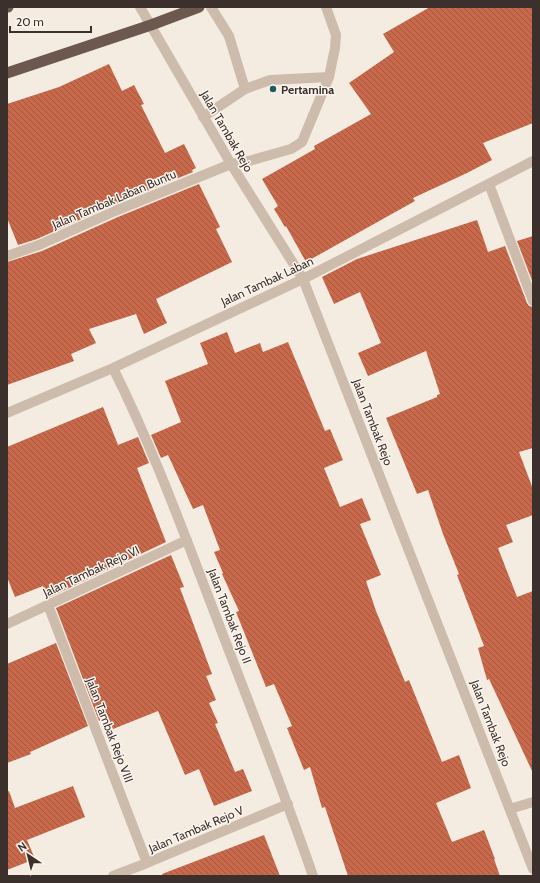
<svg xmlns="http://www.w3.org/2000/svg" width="540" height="883" viewBox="0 0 540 883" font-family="Cabin,sans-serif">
	<defs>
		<pattern id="building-back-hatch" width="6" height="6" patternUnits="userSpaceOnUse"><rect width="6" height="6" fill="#c8694b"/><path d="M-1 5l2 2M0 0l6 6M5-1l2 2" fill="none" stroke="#a4573f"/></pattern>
	</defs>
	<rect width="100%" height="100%" fill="#f4ebe1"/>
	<!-- building -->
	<path fill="url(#building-back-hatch)" d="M 430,7 L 533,7 L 533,123 L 483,143 L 492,160 L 467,173 L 413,198 L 415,201 L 306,262 L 286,226 L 285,227 L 274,209 L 278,206 L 262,179 L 315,149 L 314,146 L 371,114 L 349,83 L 394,52 L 383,34 Z
		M 109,64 L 122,91 L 134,85 L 144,104 L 141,105 L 165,153 L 184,144 L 196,168 L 192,170 L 193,172 L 113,205 L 37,239 L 18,245 L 7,218 L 7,104 L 59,87 Z
		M 199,184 L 220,227 L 216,229 L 232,262 L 156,299 L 167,323 L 144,334 L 136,314 L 89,329 L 96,343 L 71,354 L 74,361 L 7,385 L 7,262 L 42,251 L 118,217 Z
		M 477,220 L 488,252 L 505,246 L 527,303 L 529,306 L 533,307 L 533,448 L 519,452 L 533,489 L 533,515 L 506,525 L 513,542 L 498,548 L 517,597 L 533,591 L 533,773 L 489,679 L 487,680 L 478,648 L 484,646 L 457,575 L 459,574 L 443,534 L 428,490 L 417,494 L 386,418 L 437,397 L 437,395 L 440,394 L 426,351 L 368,376 L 358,353 L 381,343 L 360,292 L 334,304 L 322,277 L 357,259 Z
		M 533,236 L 533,283 L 517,241 Z
		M 227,332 L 235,353 L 260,343 L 263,352 L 288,342 L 325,431 L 330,429 L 343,460 L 324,468 L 340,507 L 362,498 L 371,520 L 360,524 L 381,575 L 366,581 L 376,611 L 405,682 L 409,680 L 442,762 L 459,755 L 471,788 L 436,803 L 452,842 L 484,830 L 495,859 L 494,859 L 500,876 L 348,876 L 325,807 L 322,808 L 310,767 L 304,770 L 287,728 L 292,726 L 274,684 L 266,687 L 236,612 L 239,611 L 222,574 L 223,573 L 214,552 L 220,550 L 203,505 L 193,509 L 168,455 L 161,458 L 151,435 L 181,422 L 165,381 L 208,364 L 200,343 Z
		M 103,407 L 118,445 L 138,437 L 149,463 L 137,468 L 166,542 L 48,598 L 43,586 L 15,597 L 7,577 L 7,447 Z
		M 171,555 L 184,587 L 180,588 L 212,674 L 206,676 L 216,700 L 209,703 L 218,723 L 215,724 L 235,772 L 243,769 L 252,791 L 214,806 L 199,769 L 185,775 L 158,711 L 113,729 L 108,717 L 99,721 L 56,608 Z
		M 56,643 L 88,726 L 30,752 L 31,754 L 7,763 L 7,664 Z
		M 73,786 L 85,817 L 27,840 L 35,859 L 7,870 L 7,792 L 9,791 L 15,808 Z
		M 264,835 L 280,876 L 163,876 L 162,874 Z"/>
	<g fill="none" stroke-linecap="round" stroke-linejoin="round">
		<!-- service -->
		<path stroke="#cdbbac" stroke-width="10" d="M 211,7 L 229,36 L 245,89
			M 203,117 L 245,89 L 270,80 L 329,77
			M 231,164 L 249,161 L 291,149 L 302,142 L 329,77 L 335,48 L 336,35 L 326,7"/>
		<!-- minor -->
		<path stroke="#cdbbac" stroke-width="10" d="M 489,184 L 533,301
			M 7,256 L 39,245 L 115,211 L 231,164
			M 113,368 C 152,446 182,528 213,609 C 247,698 282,786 313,876
			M 7,413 L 113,368 L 303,279 L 533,161
			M 48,605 L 147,863
			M 7,624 L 187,540
			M 510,809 L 533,802
			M 113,876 L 147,863 L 288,804"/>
		<!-- tertiary -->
		<path stroke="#cdbbac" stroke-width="10" d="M 140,7 L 231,164 L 303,279 L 533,869"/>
		<!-- trunk -->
		<path stroke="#6c584f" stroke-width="11" d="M 7,7 L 8,7
			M 7,73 L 151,25 L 199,7"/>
	</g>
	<!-- markers -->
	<circle fill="#1f5a5e" stroke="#fbf5ee" stroke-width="1.5" cx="273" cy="89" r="4"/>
	<g text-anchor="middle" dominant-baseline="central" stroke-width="3" stroke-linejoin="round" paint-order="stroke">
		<!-- poi labels -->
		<g font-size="12" font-weight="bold" fill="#3b302b" stroke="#fbf5ee" text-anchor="start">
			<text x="281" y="89">Pertamina</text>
		</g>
		<!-- street labels -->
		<g font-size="12" fill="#3b302b" stroke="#fbf5ee">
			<text transform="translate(227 131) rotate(60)">Jalan Tambak Rejo</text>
			<text transform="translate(114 199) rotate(-23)">Jalan Tambak Laban Buntu</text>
			<text transform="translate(267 281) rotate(-25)">Jalan Tambak Laban</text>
			<text transform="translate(373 422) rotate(69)">Jalan Tambak Rejo</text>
			<text transform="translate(91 571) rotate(-25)">Jalan Tambak Rejo VI</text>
			<text transform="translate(230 616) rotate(69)">Jalan Tambak Rejo II</text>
			<text transform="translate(491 723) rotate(69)">Jalan Tambak Rejo</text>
			<text transform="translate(110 730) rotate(69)">Jalan Tambak Rejo VIII</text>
			<text transform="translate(196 829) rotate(-23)">Jalan Tambak Rejo V</text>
		</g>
	</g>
	<!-- border -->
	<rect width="540" height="883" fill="none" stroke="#3b302b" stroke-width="16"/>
	<!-- north arrow -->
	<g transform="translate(28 855) rotate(325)" stroke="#fbf5ee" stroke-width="3" paint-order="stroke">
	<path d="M0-3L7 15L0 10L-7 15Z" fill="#3b302b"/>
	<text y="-6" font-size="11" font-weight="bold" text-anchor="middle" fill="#3b302b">N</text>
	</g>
	<!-- scale -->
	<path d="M10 26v6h81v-6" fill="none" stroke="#3b302b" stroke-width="2"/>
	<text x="16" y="26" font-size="12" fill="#3b302b" stroke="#fbf5ee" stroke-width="3" paint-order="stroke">20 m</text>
</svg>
